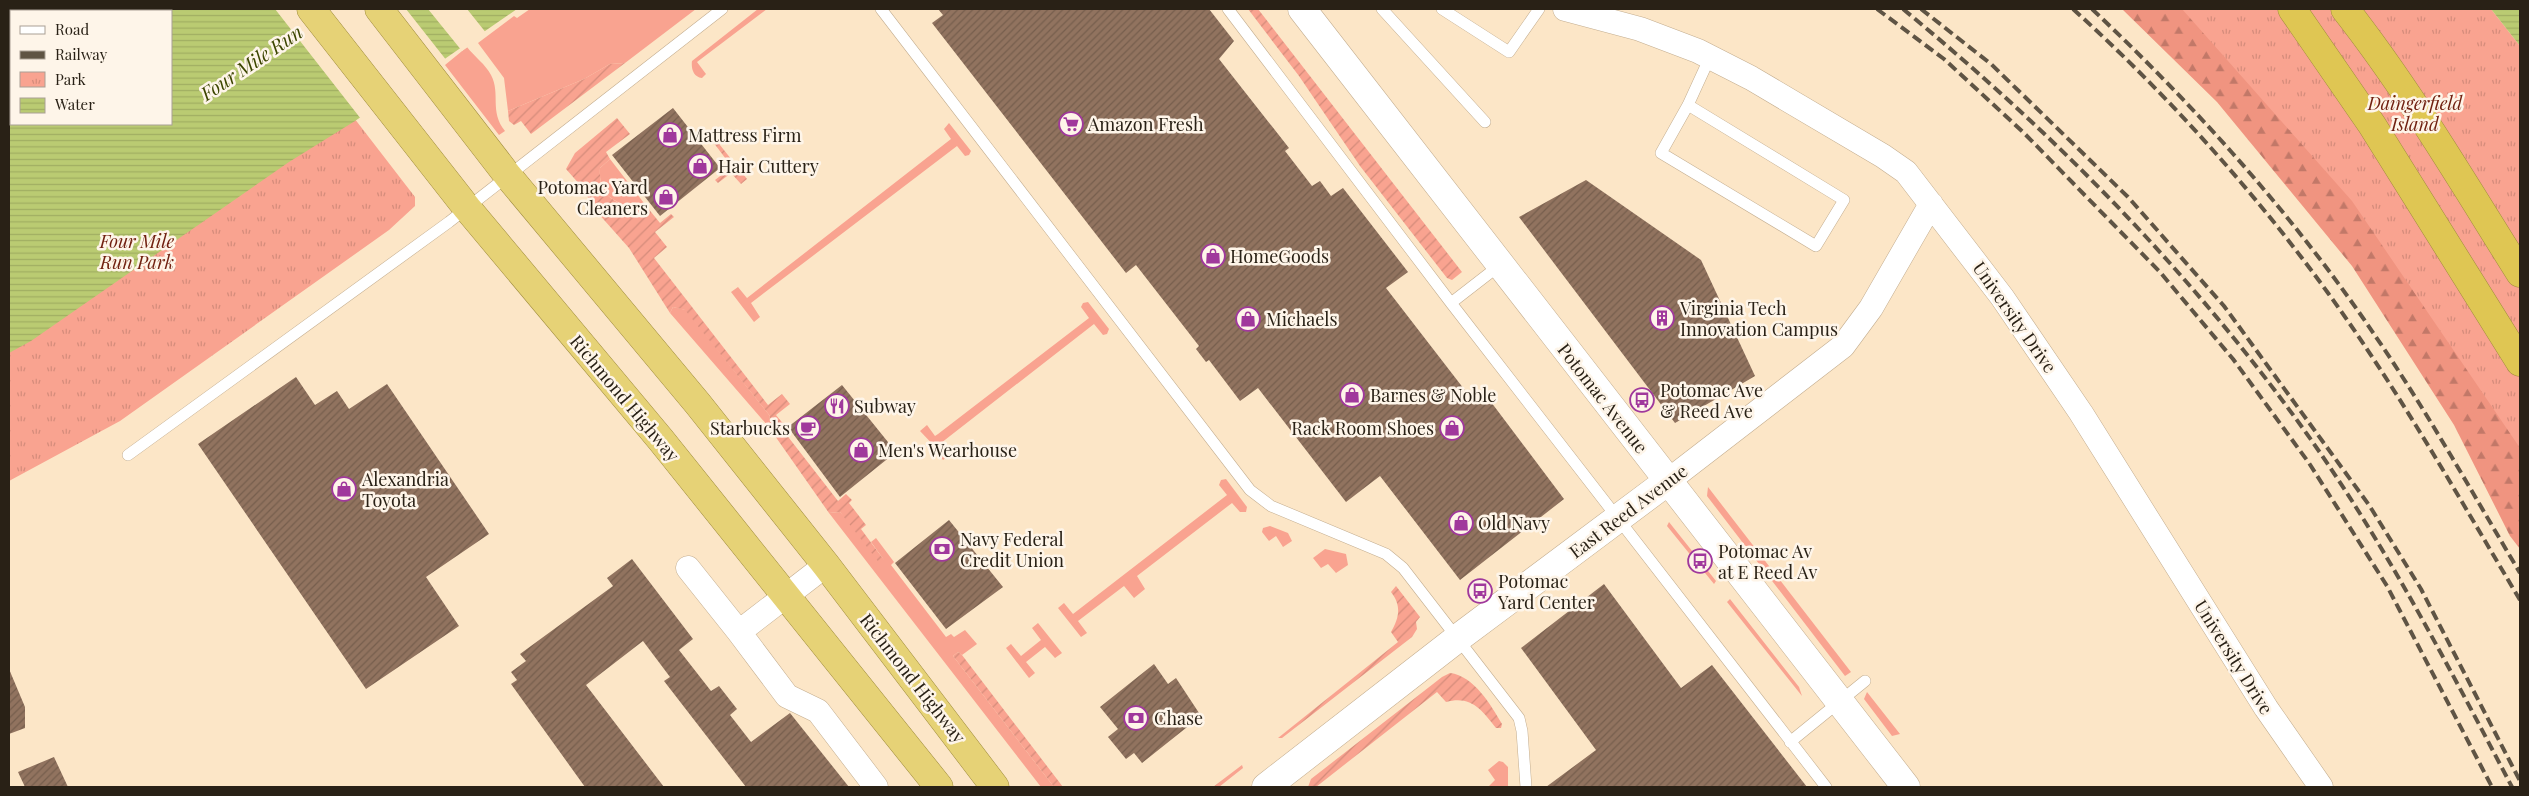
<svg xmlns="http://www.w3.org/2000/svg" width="2529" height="796" viewBox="0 0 2529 796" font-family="'Playfair Display',serif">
	<defs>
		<pattern id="forest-firs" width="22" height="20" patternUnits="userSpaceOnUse" patternTransform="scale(1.25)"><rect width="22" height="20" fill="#f09480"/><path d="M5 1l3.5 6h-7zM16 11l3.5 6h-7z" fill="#c27868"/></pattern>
		<pattern id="park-tufts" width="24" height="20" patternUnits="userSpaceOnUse" patternTransform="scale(1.25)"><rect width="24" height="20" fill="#f9a390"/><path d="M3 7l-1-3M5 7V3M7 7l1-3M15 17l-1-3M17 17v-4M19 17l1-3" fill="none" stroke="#d58c7b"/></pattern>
		<pattern id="garden-furrows" width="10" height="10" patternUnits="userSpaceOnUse" patternTransform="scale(1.25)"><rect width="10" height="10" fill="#f9a390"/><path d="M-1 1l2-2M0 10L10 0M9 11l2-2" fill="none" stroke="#d58c7b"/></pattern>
		<pattern id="water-rules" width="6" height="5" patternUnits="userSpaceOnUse" patternTransform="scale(1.25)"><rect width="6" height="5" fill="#bacb72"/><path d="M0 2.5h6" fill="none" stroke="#a0ae62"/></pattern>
		<pattern id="building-hatch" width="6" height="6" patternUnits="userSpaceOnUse" patternTransform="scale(1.25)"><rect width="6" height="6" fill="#91735f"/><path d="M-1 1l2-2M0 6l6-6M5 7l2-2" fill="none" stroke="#765e4d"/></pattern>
	</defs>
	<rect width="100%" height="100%" fill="#fce6c7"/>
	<!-- grass -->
	<path fill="#f9a390" d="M 530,9 L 696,9 L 625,63 L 610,64 L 584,79 L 508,111 L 504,78 L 478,43 L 514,16 L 517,18 Z
		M 758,9 L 767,9 L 697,62 L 706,74 L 702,78 C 693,77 691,68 692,61 Z
		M 467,47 C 474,56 486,65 491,75 C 501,94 489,111 505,131 L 499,135 L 445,65 Z
		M 949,123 L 971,151 L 969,155 L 965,156 L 957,146 L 751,303 L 760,317 L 754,322 L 731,292 L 738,287 L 747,298 L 951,139 L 944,129 Z
		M 610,159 L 647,207 L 635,216 C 621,196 598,205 600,168 Z
		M 1088,302 L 1109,329 L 1107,334 L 1103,335 L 1094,324 L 941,443 L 949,455 L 943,460 L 937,452 L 939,451 L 920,431 L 927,425 L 935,436 L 938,434 L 1089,318 L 1081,307 L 1083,303 Z
		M 673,307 L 686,310 L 770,416 L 768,426 L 670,313 Z
		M 1226,479 L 1247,507 L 1246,512 L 1240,512 L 1232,503 L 1137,576 L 1145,589 L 1134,598 L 1124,586 L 1078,621 L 1087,633 L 1081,637 L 1058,608 L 1064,603 L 1073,614 L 1227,495 L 1219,485 L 1221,480 Z
		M 1708,487 L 1851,672 L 1845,676 L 1707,496 Z
		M 840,512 L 884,560 L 871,542 L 876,538 L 894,562 L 891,565 L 946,637 L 951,634 L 954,637 L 965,630 L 977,644 L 962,655 L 958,652 L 953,656 L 1054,787 L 1041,787 L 829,513 Z
		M 1669,522 L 1716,581 L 1714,584 L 1667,526 Z
		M 1270,526 L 1288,533 L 1292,541 L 1283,547 L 1276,536 L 1269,541 L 1262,532 L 1263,528 Z
		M 1325,549 L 1346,554 L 1348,565 L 1336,573 L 1328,564 L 1321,568 L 1313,558 Z
		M 1730,599 L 1799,687 L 1802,696 L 1727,602 Z
		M 1038,623 L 1062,653 L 1055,658 L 1045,647 L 1026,662 L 1035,673 L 1029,678 L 1006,648 L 1011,644 L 1021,656 L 1041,640 L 1032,628 Z
		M 1867,692 L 1900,734 L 1892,736 L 1864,699 Z
		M 1499,761 L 1503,762 L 1508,767 L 1508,787 L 1489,786 L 1495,780 L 1488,770 Z"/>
	<!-- forest -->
	<path fill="url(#forest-firs)" d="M 2122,9 L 2263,9 L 2520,405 L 2520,549 L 2510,536 L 2454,425 L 2352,266 L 2217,102 Z"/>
	<!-- park -->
	<path fill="url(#park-tufts)" d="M 39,9 L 270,9 L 415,197 L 415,206 L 389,230 L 120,421 L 9,481 L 9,28 L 11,26 L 11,124 L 171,124 L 171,11 L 35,11 Z
		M 2182,9 L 2491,9 L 2520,46 L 2520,448 L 2352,201 Z"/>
	<!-- garden -->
	<path fill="url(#garden-furrows)" d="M 1248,9 L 1258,9 L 1462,272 L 1452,280 L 1447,278 L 1360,166 L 1299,76 Z
		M 625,63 L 531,134 L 521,121 L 514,125 L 509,121 L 508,111 L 584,79 L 610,64 Z
		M 617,118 L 630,134 L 606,152 L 610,159 L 600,168 C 598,204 620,196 635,216 L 647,207 L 660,223 L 671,214 L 674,217 L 655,232 L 667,247 L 654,258 L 768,405 L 782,394 L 790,404 L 776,415 L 785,426 L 782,429 L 838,501 L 846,494 L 852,500 L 849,503 L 866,525 L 861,529 L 884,560 L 880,564 L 840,512 L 829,513 L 768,426 L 770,416 L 685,310 L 673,307 L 670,313 L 629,248 L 597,212 L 581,186 L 566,169 L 575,153 Z
		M 712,135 L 747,179 L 741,184 L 731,173 L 718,183 L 715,180 L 732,167 L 710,138 Z
		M 1396,586 L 1420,617 L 1416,622 L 1417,629 L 1412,637 L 1282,738 L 1278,738 L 1398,642 L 1391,632 C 1399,618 1402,606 1391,592 Z
		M 958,652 L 962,655 L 1063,787 L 1054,787 L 953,656 Z
		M 1450,673 C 1474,676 1491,705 1502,724 L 1501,728 L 1496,728 C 1482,710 1471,695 1446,702 L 1437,692 L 1316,787 L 1308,787 L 1311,779 L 1442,677 Z
		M 1242,765 L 1243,768 L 1219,787 L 1213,787 Z"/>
	<!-- water -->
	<path fill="url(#water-rules)" d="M 141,9 L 517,9 L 355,121 L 289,162 L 31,341 L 9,353 L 9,94 L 11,92 L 11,124 L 171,124 L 171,11 L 137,11 Z
		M 2491,9 L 2520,9 L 2520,46 Z"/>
	<!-- pier -->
	<path fill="#fce6c7" d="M 275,9 L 406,9 L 447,61 L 361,119 Z
		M 428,9 L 467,9 L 487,34 L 462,51 Z"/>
	<!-- building -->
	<path fill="url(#building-hatch)" d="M 938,9 L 1209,9 L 1234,41 L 1219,59 L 1289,148 L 1285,151 L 1312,186 L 1320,181 L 1331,196 L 1343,188 L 1408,272 L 1386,288 L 1474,402 L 1485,394 L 1564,499 L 1460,580 L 1380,476 L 1346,502 L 1258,388 L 1240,401 L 1209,360 L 1206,362 L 1196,349 L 1199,346 L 1136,265 L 1126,273 L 932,23 L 943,15 Z
		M 673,108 L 720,168 L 660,216 L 612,155 Z
		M 1586,180 L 1701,260 L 1755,376 L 1675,423 L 1519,217 Z
		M 296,377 L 315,405 L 337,391 L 349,409 L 387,384 L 489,534 L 426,577 L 459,626 L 366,689 L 198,444 Z
		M 842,385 L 896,452 L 840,497 L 788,427 Z
		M 949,520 L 1003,587 L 946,629 L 895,563 Z
		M 632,559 L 693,639 L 679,650 L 711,691 L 719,686 L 737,709 L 730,715 L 751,742 L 790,713 L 849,787 L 746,787 L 664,681 L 670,677 L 643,641 L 586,685 L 664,787 L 585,787 L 511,684 L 517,680 L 511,672 L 526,661 L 520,654 L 613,586 L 607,578 Z
		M 1604,584 L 1681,688 L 1712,665 L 1807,787 L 1546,787 L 1596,750 L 1521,648 Z
		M 1154,664 L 1168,684 L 1176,678 L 1201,716 L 1142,763 L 1134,753 L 1126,759 L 1108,737 L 1118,729 L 1100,707 Z
		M 9,669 L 25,707 L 25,728 L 9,734 Z
		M 54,757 L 68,787 L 25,787 L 18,772 Z"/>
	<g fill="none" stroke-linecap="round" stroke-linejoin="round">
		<!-- service casing -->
		<g stroke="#c3ad8f" stroke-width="12">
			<path id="service" d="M 881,9 L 1250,490 L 1271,506 L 1386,554 L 1403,568 L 1519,718 L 1522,731 L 1526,787
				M 1228,9 L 1451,303 L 1826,787
				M 1382,9 L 1485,122
				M 1442,9 L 1509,52 L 1539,9
				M 1688,105 L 1844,200 L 1816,246 L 1661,153 L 1688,105 L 1710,57
				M 1451,303 L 1500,265
				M 128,455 L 449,222 L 722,9
				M 1790,742 L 1865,681"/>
		</g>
		<!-- minor casing -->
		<g stroke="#c3ad8f" stroke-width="25">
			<path id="minor" d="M 1565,9 L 1640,29 L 1698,51 L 1751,78 L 1883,156 L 1906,172 L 2002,297 L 2081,413 L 2266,708 L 2321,787
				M 1668,481 L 1843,346 L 1871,308 L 1931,204
				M 688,568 L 739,632 L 826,565
				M 739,632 L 787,696 L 818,711 L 876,787"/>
		</g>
		<!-- tertiary casing -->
		<g stroke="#c3ad8f" stroke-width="29">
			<path id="tertiary" d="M 1302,9 L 1906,787
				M 1266,787 L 1458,638 L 1668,481"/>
		</g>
		<!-- trunk casing -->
		<g stroke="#9f8c3e" stroke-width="29">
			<path id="trunk" d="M 311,9 L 467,208 L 661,440 L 939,787
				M 379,9 L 508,176 L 698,404 L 826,565 L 995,787"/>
		</g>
		<!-- motorway casing -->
		<g stroke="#9f8c3e" stroke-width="29">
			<path id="motorway" d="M 2292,9 L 2372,125 L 2520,362
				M 2345,9 C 2410,92 2464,184 2520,273"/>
		</g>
		<!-- service -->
		<use href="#service" stroke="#fff" stroke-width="11"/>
		<!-- minor -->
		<use href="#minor" stroke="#fff" stroke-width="24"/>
		<!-- tertiary -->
		<use href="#tertiary" stroke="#fff" stroke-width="28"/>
		<!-- trunk -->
		<use href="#trunk" stroke="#e6d276" stroke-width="28"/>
		<!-- motorway -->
		<use href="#motorway" stroke="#dfc653" stroke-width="28"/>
		<!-- rail -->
		<path stroke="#5f5444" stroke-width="4" stroke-dasharray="10 5" stroke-linecap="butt" d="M 1877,9 L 1944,59 L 2023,132 L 2160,272 L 2233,359 L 2309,463 L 2387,586 L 2492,787
			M 1903,9 C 2044,125 2173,254 2282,400 C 2373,520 2442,654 2512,787
			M 1921,9 L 1991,64 L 2128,197 L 2224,306 L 2369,505 L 2421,589 L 2520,781
			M 2073,9 C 2166,93 2254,191 2328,293 C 2399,391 2458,496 2520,600
			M 2092,9 C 2197,108 2295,217 2376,337 C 2428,413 2473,494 2520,573"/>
	</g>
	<!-- icons -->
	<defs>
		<g id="supermarket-ring" transform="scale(1.25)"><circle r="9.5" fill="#fef5e9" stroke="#a0389c" stroke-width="1.5"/><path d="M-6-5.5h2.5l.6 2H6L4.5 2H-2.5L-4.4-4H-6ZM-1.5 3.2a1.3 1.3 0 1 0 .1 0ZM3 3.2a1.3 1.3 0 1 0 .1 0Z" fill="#a0389c"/></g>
		<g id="shop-ring" transform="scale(1.25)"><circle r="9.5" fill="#fef5e9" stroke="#a0389c" stroke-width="1.5"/><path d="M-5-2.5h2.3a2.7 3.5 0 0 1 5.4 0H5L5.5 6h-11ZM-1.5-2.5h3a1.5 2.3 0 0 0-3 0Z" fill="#a0389c"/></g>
		<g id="building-ring" transform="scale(1.25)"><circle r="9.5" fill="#fef5e9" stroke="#a0389c" stroke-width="1.5"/><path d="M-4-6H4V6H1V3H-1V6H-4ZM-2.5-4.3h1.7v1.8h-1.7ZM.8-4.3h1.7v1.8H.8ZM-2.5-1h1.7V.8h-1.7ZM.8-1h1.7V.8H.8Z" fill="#a0389c"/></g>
		<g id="bus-ring" transform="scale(1.25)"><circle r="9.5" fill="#fef5e9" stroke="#a0389c" stroke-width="1.5"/><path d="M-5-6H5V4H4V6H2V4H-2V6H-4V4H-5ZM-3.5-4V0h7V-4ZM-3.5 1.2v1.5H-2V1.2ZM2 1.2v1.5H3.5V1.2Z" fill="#a0389c"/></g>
		<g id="restaurant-ring" transform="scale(1.25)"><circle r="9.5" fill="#fef5e9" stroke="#a0389c" stroke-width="1.5"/><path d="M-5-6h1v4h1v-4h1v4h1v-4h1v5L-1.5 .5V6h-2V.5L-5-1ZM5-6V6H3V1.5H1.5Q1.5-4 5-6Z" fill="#a0389c"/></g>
		<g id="cafe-ring" transform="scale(1.25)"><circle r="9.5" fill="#fef5e9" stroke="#a0389c" stroke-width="1.5"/><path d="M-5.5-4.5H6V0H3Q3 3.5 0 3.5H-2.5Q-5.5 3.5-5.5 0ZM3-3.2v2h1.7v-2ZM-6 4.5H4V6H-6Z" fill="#a0389c"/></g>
		<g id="bank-ring" transform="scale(1.25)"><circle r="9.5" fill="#fef5e9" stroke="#a0389c" stroke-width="1.5"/><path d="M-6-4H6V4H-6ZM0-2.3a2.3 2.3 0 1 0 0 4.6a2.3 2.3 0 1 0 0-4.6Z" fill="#a0389c"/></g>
	</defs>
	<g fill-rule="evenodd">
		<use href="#supermarket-ring" x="1071" y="124"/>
		<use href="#shop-ring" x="670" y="135"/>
		<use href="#shop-ring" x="700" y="166"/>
		<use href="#shop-ring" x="666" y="197"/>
		<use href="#shop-ring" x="1213" y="256"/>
		<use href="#building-ring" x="1662" y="318"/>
		<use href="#shop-ring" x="1248" y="319"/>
		<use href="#shop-ring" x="1352" y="395"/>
		<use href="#bus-ring" x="1642" y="400"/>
		<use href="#restaurant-ring" x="837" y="406"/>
		<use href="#cafe-ring" x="808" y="428"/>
		<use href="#shop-ring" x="1452" y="428"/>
		<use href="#shop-ring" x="861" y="450"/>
		<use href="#shop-ring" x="344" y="489"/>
		<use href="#shop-ring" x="1461" y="523"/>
		<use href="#bank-ring" x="942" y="549"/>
		<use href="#bus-ring" x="1700" y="561"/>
		<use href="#bus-ring" x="1480" y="591"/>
		<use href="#bank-ring" x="1136" y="718"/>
	</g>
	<g text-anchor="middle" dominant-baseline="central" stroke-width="5" stroke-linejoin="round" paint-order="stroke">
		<!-- park labels -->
		<g font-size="18" font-style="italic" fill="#712111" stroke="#fef5e9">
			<text x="2415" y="103">Daingerfield<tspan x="2415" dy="21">Island</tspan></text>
			<text x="137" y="241">Four Mile<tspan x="137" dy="21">Run Park</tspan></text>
		</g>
		<!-- poi labels -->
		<g font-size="18" fill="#292116" stroke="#fef5e9" text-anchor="start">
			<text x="1088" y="124">Amazon Fresh</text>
			<text x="688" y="135">Mattress Firm</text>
			<text x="718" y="166">Hair Cuttery</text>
			<text x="648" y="187" text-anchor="end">Potomac Yard<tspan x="648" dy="21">Cleaners</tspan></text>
			<text x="1230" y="256">HomeGoods</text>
			<text x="1680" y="308">Virginia Tech<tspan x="1680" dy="21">Innovation Campus</tspan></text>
			<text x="1266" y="319">Michaels</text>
			<text x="1660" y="390">Potomac Ave<tspan x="1660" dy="21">&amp; Reed Ave</tspan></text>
			<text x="1370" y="395">Barnes &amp; Noble</text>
			<text x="854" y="406">Subway</text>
			<text x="790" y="428" text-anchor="end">Starbucks</text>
			<text x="1434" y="428" text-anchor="end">Rack Room Shoes</text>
			<text x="878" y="450">Men's Wearhouse</text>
			<text x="362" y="479">Alexandria<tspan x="362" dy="21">Toyota</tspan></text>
			<text x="1478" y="523">Old Navy</text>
			<text x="960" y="539">Navy Federal<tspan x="960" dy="21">Credit Union</tspan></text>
			<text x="1718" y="551">Potomac Av<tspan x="1718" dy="21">at E Reed Av</tspan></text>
			<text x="1498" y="581">Potomac<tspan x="1498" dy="21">Yard Center</tspan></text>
			<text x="1154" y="718">Chase</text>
		</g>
		<!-- street labels -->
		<g font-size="18" fill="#292116" stroke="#fef5e9">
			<text transform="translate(2015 317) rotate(55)">University Drive</text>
			<text transform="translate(625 398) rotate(50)">Richmond Highway</text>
			<text transform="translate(1603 398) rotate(52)">Potomac Avenue</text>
			<text transform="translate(1628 511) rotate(-37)">East Reed Avenue</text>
			<text transform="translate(2234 657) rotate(58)">University Drive</text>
			<text transform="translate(913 678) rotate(52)">Richmond Highway</text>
		</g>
		<!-- water labels -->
		<g font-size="19" font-style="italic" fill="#3c4600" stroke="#fef5e9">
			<text transform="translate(251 62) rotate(-34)">Four Mile Run</text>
		</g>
	</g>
	<!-- border -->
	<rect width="2529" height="796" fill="none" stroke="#292116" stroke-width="20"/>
	<!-- legend -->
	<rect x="10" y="10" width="162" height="115" fill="#fef5e9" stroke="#a9a095"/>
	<rect x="20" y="26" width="25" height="8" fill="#ffffff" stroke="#a9a095"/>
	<text x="55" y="35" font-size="15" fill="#292116">Road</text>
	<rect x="20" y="51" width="25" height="8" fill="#5f5444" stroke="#a9a095"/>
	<text x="55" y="60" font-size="15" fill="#292116">Railway</text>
	<rect x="20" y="72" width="25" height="15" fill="url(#park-tufts)" stroke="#a9a095"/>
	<text x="55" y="85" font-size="15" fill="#292116">Park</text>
	<rect x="20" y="98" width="25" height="15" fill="url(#water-rules)" stroke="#a9a095"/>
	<text x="55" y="110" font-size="15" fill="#292116">Water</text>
</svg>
